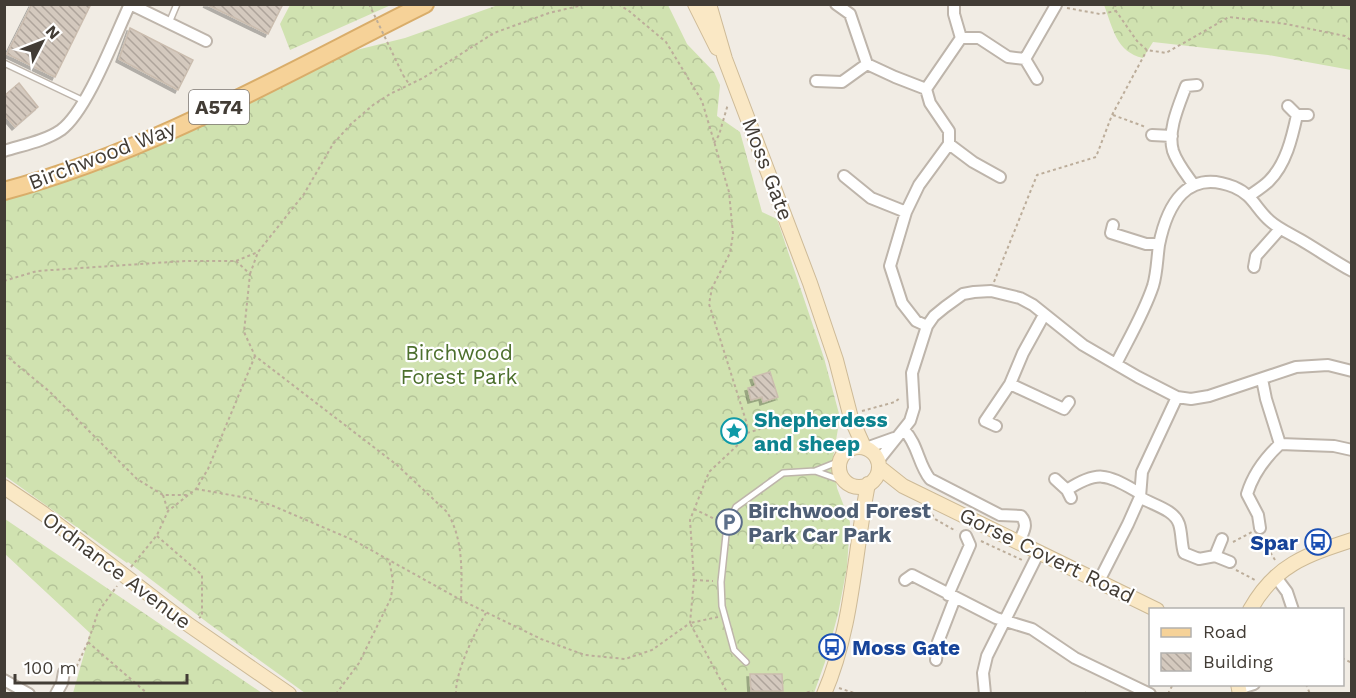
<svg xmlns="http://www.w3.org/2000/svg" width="1356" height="698" viewBox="0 0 1356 698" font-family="'Work Sans',sans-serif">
	<defs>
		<pattern id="forest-crowns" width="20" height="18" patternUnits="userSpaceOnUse" patternTransform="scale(1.5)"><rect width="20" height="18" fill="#d0e2b0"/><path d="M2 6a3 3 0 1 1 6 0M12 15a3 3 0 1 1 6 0" fill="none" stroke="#b4c398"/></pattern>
		<pattern id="building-back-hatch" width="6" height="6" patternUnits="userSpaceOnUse" patternTransform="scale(1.5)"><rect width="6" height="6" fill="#d4c9be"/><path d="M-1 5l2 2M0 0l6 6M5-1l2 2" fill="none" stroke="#aea49b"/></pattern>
		<filter id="shadow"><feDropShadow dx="-3" dy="3" stdDeviation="0" flood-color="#0004"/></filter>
	</defs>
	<rect width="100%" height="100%" fill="#f1ece4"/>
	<!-- forest -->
	<path fill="url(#forest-crowns)" d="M 290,5 L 290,4 L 391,5 L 290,50 L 280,24 Z
		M 498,5 L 668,5 L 687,44 L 714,72 L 720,85 L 717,116 L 740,132 L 762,212 L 777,219 L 824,358 L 838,410 L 840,417 L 833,458 L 837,488 L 850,522 L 847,567 L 838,614 L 825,662 L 814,693 L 305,693 L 208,623 L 128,562 L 127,563 L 5,476 L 5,196 L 332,56 L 405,38 Z
		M 1104,5 L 1351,5 L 1351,70 L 1268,55 L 1153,42 L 1143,58 C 1116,52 1113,28 1104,5 Z
		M 5,519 L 262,693 L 73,693 L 90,633 L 5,554 Z"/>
	<!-- building -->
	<path fill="url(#building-back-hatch)" stroke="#cbbdaf" stroke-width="1.5" filter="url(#shadow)" d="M 32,4 L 91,4 L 55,77 L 7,54 Z
		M 206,4 L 283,4 L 268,34 Z
		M 130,28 L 193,60 L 178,90 L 119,59 Z
		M 19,83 L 38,107 L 15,127 L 4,114 L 4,96 Z
		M 770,372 L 778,397 L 763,402 L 762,397 L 751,400 L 748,388 L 756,386 L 753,377 Z
		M 750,674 L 782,674 L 783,691 L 751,691 Z"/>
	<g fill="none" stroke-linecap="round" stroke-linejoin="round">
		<!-- lane casing -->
		<g stroke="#beb5ab" stroke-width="8">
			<path id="lane" d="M 169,23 L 177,4
				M 4,63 L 84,101
				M 815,471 L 846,482
				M 746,662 L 734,650 L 722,606 L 721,582 L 727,525 L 736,507 L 783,473 L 815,471 L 840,461"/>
		</g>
		<!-- street casing -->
		<g stroke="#beb5ab" stroke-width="14">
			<path id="street" d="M 130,4 L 206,41
				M 836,4 L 850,14 L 867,64
				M 954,4 L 954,14 L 961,38
				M 1025,59 L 1037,79
				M 816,81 L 842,82 L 867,64 L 895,77 L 926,89
				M 1288,106 L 1297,115 L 1308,115
				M 1152,135 L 1172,136
				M 949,144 L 973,162 L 1000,177
				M 4,151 C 23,145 45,141 61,130 C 87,111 115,36 130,4
				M 844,176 L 871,198 L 906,212
				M 1193,184 C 1186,174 1177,163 1173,151 C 1167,131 1179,105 1186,86 L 1197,85
				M 1249,196 C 1256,191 1263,187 1269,181 C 1286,164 1292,138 1297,115
				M 1113,225 L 1111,233 L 1146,244 L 1159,244
				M 1254,267 L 1256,256 L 1280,229
				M 927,326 L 916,321 L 902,303 L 890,266 L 906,212 L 919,185 L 949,144 L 949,131 L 930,103 L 926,89 L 961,38 L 979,38 L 1008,57 L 1025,59 L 1056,5
				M 1116,364 C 1129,338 1144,313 1153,286 C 1157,273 1157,259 1159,245 C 1167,205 1187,168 1234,187 C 1253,195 1256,209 1270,221 C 1279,229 1291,234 1301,240 C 1318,250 1334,261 1352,271
				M 1262,379 L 1266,399 L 1280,444
				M 1010,384 L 1064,409 L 1069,402
				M 996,426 L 985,421 L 1010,384 L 1023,353 L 1044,315
				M 904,430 C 918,444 918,464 930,479 L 1000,515 L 1021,516 C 1029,525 1023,532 1019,542
				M 866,448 L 894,438
				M 878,461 L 910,421 L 914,408 L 912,373 L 927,326 L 934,316 L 945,307 L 963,294 L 974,292 L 991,291 L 1020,298 L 1033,305 L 1083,345 L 1138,377 L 1177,397 L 1191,399 L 1209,396 L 1296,367 L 1328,365 L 1352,371
				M 1055,479 L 1067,490 L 1071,498
				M 1067,490 C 1099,469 1107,475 1138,492
				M 1140,497 C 1152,505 1174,509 1179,524 C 1182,533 1181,544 1184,553 L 1199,559 L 1215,556
				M 1260,528 L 1258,515 L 1247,494 C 1253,474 1265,458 1280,444 L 1334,446 L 1352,450
				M 1222,539 L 1215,556 L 1230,562
				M 1275,576 L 1287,592 L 1293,610
				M 905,580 L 912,575 L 996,618 L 1032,629 L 1075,658 L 1150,694
				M 1099,581 L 1128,524 L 1140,497 L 1142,472 L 1177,397
				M 948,595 L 970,545 L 966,536
				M 936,660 L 938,642 L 955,598
				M 4,680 L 29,694
				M 1238,689 L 1254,684
				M 56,694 L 62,683 L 64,672
				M 985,694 L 983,673 L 987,656 L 1039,552"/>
		</g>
		<!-- secondary casing -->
		<g stroke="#cdba97" stroke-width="16">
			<path id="secondary" d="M 695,4 L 717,48
				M 709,4 L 725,59 L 810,283 L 836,360 L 851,418 L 864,447
				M839 467a20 20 0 1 1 40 0a20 20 0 1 1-40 0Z
				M 879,467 L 903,486 L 1157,610
				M 4,487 L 44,514 L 189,625 L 289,694
				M 1250,610 C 1275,565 1306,555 1352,540
				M 1238,684 L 1240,694
				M 824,694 C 853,627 854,554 868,484"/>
		</g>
		<!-- primary casing -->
		<g stroke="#d9ad6a" stroke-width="20">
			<path id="primary" d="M 4,191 C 153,151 288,72 425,4"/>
		</g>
		<!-- path -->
		<path stroke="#bcad9a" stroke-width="2" stroke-dasharray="3 3" stroke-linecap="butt" d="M 1115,4 L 1116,11 L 1137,41 L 1147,50 L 1166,53 L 1229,17 L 1286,24 L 1345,36 L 1352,41
			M 1067,8 L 1100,14 L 1116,11
			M 403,75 L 409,84
			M 1113,115 L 1143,126 L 1146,128
			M 714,143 L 719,135 L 728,104
			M 236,261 L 250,274 L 244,332 L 255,356 L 397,465 L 447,512 C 463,538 462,570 461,600
			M 250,274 L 258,252
			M 4,281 L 37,271 L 185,261 L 236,261 L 258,252 L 304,194 L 333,144 L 351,124 L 373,105 L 390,94 L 423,78 L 494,33 L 549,13 L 587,4
			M 994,282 L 1037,175 L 1096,157 L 1112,115 L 1147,50
			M 4,354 L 50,392 L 137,479 L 163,495 L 188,495
			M 862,411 L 895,402 L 901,397
			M 747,433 L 786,421 L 820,423 L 838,419
			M 196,489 L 248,498 L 271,505 L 353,540 L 461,600 L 541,639 L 585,655 L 625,659 L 652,650 L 690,623 L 694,580 L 690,520 L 709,472 L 741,442 L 747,433 L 747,424 L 709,304 L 712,288 L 730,253 L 733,234 L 729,192 L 702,101 L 666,42 L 629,11 L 618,4
			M 163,495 L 168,511
			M 694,509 L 721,522
			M 932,514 L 935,519 L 956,531
			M 157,536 L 202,575 L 202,616 L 199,618
			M 1261,537 L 1275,560
			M 981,541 L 1022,560
			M 1233,542 L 1252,532
			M 131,567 L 157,535 L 168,511 L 196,489 L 208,469 L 255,356
			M 1236,570 L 1255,580
			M 694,580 L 713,581
			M 718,617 L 690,623 L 728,694
			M 88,642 L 148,694
			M 1342,658 L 1352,663
			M 74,672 L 88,642 L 98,612 L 117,586
			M 1306,684 L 1310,694
			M 839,688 L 857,694
			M 336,694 L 359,663 L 391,598 L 393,581 L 389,559
			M 456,694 C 455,672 475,632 486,613
			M 801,694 L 813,691
			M 1085,694 L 1086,692
			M 1168,694 L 1173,684"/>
		<!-- lane -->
		<use href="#lane" stroke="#fff" stroke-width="5"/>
		<!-- street -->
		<use href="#street" stroke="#fff" stroke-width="10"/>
		<!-- secondary -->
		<use href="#secondary" stroke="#fae8c5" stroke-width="14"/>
		<!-- primary -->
		<use href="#primary" stroke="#f6d298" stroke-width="16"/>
		<!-- path-bridge -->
		<path stroke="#bcad9a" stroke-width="2" stroke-dasharray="3 3" stroke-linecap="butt" d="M 369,4 L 403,75"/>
	</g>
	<!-- icons -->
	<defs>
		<g id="sight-ring" transform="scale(1.35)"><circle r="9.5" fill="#fff" stroke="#0f9aa8" stroke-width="1.5"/><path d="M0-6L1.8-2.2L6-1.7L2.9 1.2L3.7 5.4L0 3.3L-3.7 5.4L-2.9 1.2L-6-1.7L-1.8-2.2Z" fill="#0f9aa8"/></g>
		<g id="parking-ring" transform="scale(1.35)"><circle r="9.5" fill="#fff" stroke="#5c6f8a" stroke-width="1.5"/><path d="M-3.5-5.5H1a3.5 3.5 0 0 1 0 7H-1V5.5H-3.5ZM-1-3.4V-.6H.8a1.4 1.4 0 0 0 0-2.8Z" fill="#5c6f8a"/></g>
		<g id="bus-ring" transform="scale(1.35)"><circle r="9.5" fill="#fff" stroke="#1a4fb4" stroke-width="1.5"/><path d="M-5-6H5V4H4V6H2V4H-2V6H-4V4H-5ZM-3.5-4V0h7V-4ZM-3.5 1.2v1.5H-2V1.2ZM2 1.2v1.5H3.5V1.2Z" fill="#1a4fb4"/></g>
	</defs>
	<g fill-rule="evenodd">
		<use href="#sight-ring" x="734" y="431"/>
		<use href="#parking-ring" x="729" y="522"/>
		<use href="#bus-ring" x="1318" y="542"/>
		<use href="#bus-ring" x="832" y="647"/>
	</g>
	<g text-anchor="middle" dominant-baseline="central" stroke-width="4.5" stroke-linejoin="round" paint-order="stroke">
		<!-- shield labels -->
		<rect fill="#fff" stroke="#7b7672" stroke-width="1.5" x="189" y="90" width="60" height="34" rx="4.5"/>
		<g font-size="20" font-weight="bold" fill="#423c35">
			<text x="219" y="107">A574</text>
		</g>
		<!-- street labels -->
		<g font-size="21" fill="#423c35" stroke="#fff">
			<text transform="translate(102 155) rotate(-21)">Birchwood Way</text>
			<text transform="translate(768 169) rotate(69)">Moss Gate</text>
			<text transform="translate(1047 555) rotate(26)">Gorse Covert Road</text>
			<text transform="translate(117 570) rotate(37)">Ordnance Avenue</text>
		</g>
		<!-- park labels -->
		<g font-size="21" fill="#4c6f2d" stroke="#fff">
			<text x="459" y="352">Birchwood<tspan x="459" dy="24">Forest Park</tspan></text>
		</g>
		<!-- culture labels -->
		<g font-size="21" font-weight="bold" fill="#0d838f" stroke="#fff" text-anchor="start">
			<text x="754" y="419">Shepherdess<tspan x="754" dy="24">and sheep</tspan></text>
		</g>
		<!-- service labels -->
		<g font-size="21" font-weight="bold" fill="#4e5e75" stroke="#fff" text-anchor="start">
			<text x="748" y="510">Birchwood Forest<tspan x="748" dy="24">Park Car Park</tspan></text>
		</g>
		<!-- transit labels -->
		<g font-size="21" font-weight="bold" fill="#164399" stroke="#fff" text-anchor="end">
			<text x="1298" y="542">Spar</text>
			<text x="852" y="647" text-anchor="start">Moss Gate</text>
		</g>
	</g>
	<!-- border -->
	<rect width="1356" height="698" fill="none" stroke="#423c35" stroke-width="12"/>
	<!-- legend -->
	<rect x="1149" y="608" width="195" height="78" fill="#ffffff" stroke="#b3b1ae" stroke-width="1.5"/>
	<rect x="1161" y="628" width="30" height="9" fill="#f6d298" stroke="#b3b1ae" stroke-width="1.5"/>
	<text x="1203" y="638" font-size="18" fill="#423c35">Road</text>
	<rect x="1161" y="653" width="30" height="18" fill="url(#building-back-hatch)" stroke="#b3b1ae" stroke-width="1.5"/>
	<text x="1203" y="668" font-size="18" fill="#423c35">Building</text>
	<!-- north arrow -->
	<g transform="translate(42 42) rotate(48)" stroke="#ffffff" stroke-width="4.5" paint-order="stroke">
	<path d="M0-4.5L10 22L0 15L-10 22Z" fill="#423c35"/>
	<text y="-9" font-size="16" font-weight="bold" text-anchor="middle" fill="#423c35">N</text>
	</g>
	<!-- scale -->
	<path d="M15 674v9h172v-9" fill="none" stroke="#423c35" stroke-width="3"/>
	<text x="24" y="674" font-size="18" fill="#423c35" stroke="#ffffff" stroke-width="4.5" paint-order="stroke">100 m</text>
</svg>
